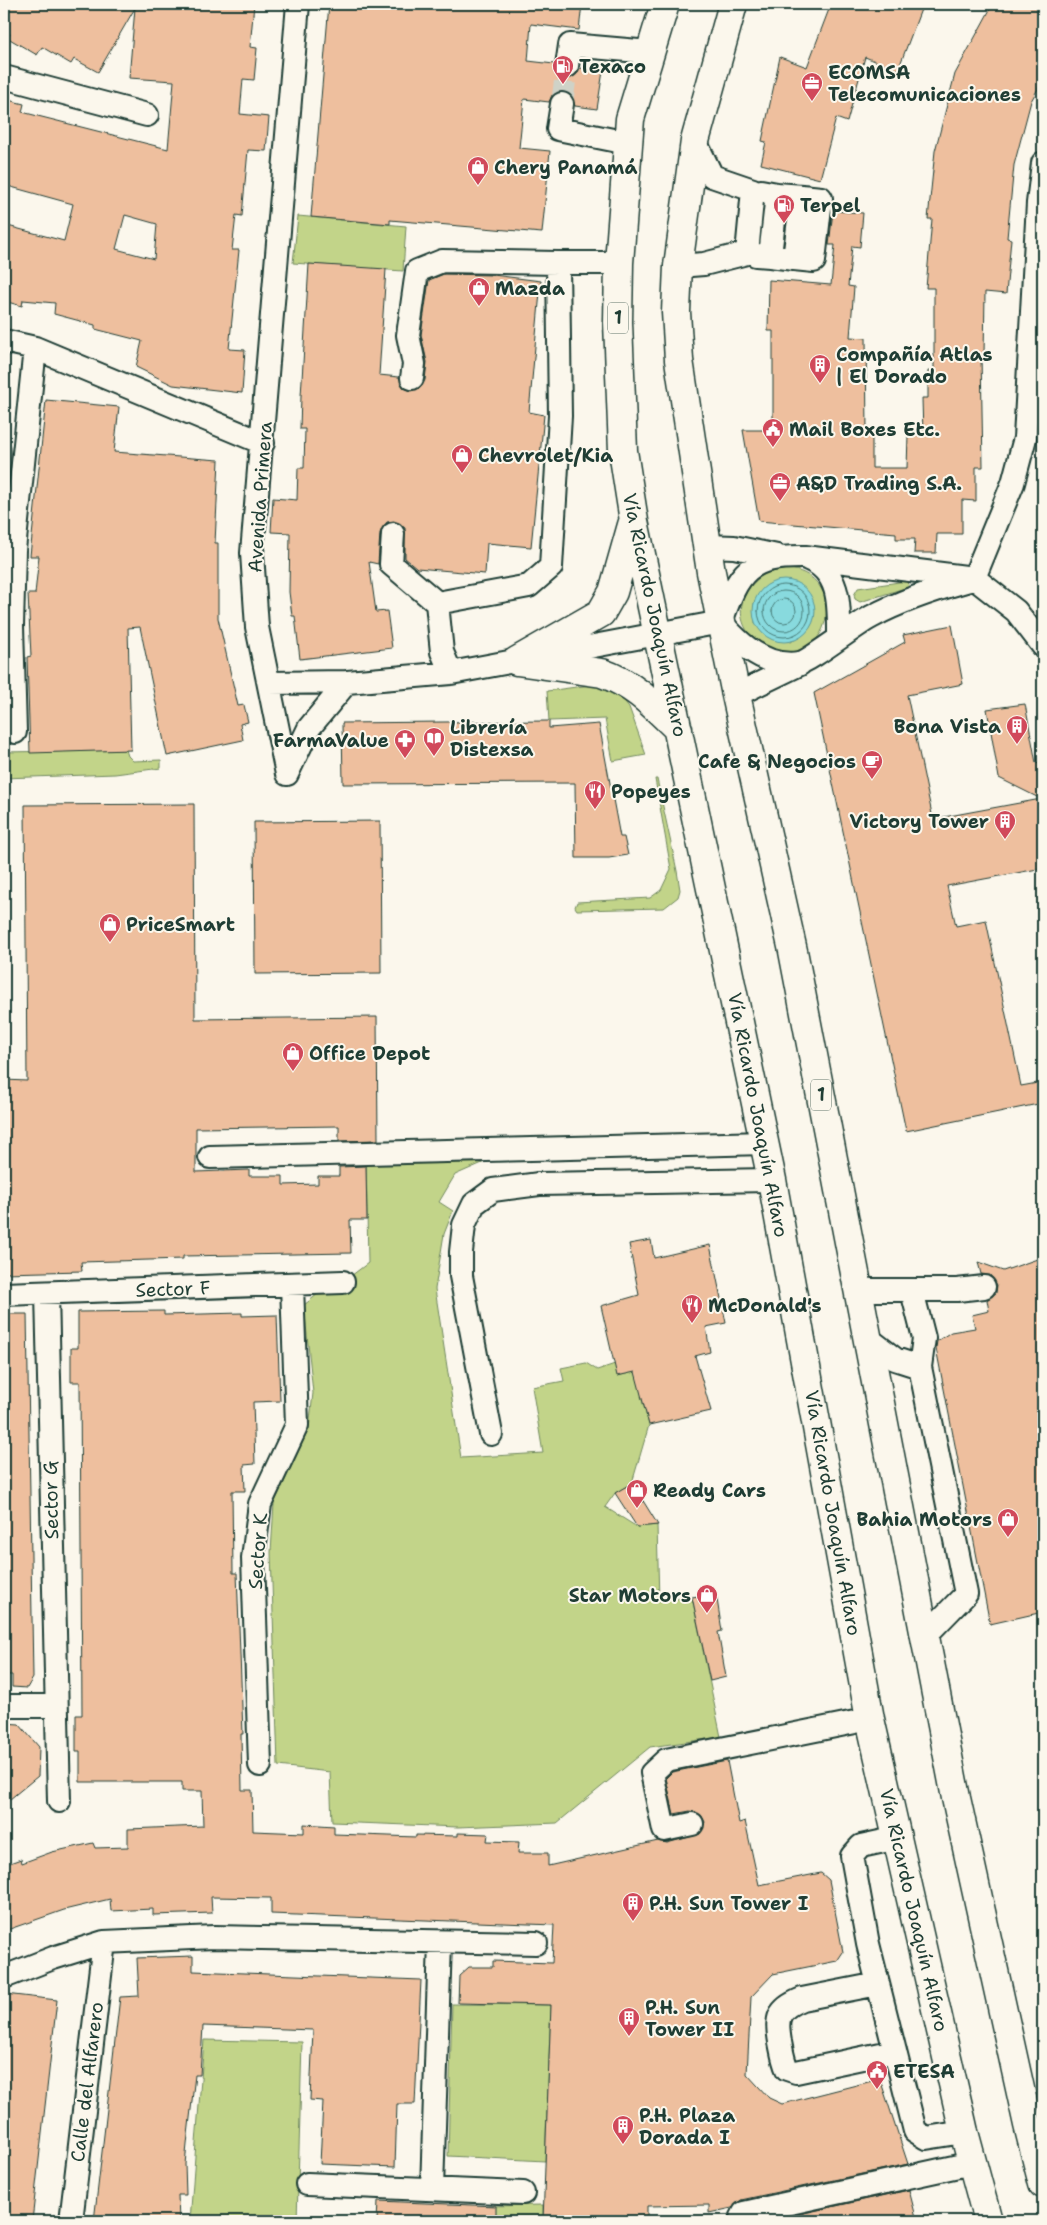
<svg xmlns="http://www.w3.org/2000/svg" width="1047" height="2225" viewBox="0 0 1047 2225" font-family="'Shantell Sans',sans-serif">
	<rect width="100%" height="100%" fill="#fbf7ec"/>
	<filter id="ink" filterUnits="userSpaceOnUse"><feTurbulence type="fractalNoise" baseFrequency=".02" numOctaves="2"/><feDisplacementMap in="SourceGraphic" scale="10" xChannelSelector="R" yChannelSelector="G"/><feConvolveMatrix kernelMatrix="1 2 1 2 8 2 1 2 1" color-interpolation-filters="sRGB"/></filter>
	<g filter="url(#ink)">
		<!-- green -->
		<path fill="#c2d489" stroke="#70885e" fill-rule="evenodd" d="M 298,216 L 406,226 L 403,271 L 293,263 Z
			M 777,568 C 855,567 831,671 774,650 C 767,647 759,646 754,640 C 728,612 745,580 777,568 ZM 794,582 C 824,598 820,631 790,642 L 755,623 L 754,602 Z
			M 906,581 L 909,584 L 908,587 L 860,602 L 855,599 L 854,595 L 858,588 Z
			M 591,685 L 615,689 L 629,707 L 646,755 L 613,761 L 605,719 L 549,721 L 547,691 Z
			M 126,750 L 128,756 L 133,761 L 161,760 L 161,768 L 115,774 L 4,778 L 4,752 Z
			M 655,779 L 657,779 L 677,871 L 680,890 L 678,897 L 664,908 L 577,910 L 575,907 L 577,902 L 650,898 L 661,890 L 671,869 Z
			M 496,1157 L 455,1175 L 439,1202 L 453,1211 L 444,1234 L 435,1289 L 461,1458 L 543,1453 L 532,1387 L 564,1381 L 561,1368 L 586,1363 L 597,1370 L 615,1364 L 618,1376 L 647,1368 L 655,1392 L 641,1396 L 649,1425 L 632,1483 L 615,1493 L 605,1507 L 637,1527 L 657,1525 L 659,1601 L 692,1597 L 721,1737 L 650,1747 L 557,1823 L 458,1827 L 332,1822 L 330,1772 L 278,1766 L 271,1552 L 274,1504 L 309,1429 L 313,1393 L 304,1305 L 318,1294 L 343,1282 L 368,1263 L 366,1159 Z
			M 452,2004 L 551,2005 L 545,2161 L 448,2156 Z
			M 204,2040 L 302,2042 L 297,2221 L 190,2221 Z
			M 543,2205 L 543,2221 L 488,2221 L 488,2206 Z"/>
		<!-- water -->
		<path fill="#88dade" stroke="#5e9b9a" d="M753 611a31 31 0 1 1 62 0a31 31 0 1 1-62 0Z"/>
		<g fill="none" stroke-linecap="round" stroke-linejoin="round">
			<!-- shore -->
			<path stroke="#497c78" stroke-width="1" d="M758 611a26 26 0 1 1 52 0a26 26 0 1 1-52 0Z
				M764 611a20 20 0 1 1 40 0a20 20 0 1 1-40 0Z
				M772 611a12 12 0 1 1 24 0a12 12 0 1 1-24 0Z"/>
		</g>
		<!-- building -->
		<path fill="#eebf9e" stroke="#1f3d34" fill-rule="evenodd" d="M 4,4 L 254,4 L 250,47 L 257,48 L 254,80 L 243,79 L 240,114 L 269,117 L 266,151 L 248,150 L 242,216 L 236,215 L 232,250 L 239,250 L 229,349 L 245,350 L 242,393 L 173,385 L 136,367 L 142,341 L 95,329 L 95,325 L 54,314 L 55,303 L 23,300 L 22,306 L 4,301 L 4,225 L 64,241 L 73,204 L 4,185 L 4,99 L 24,104 L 22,112 L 168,149 L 174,81 L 129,78 L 135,8 L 98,72 L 74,59 L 71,64 L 42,47 L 37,55 L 8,38 L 10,34 L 4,30 ZM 125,215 L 157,224 L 154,259 L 116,249 Z
			M 329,4 L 582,4 L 579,30 L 531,24 L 528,61 L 554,64 L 559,76 L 566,79 L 577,74 L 580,68 L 603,71 L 597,109 L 575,106 L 571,94 L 564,91 L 552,95 L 549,102 L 524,99 L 519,148 L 550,151 L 542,233 L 390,220 L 390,224 L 311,217 Z
			M 831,4 L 923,4 L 898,70 L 865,57 L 847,122 L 836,118 L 820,179 L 761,164 L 766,142 L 762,141 L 780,57 L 807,67 Z
			M 993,4 L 1043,4 L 1043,80 L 1031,101 L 1014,165 L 1007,238 L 1011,239 L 1006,294 L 985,292 L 984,355 L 981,355 L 983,467 L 976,467 L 976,501 L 962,500 L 962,534 L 937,534 L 936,553 L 914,553 L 915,539 L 896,539 L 896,533 L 759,521 L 743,430 L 773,430 L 773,331 L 768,331 L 769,280 L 831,285 L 835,245 L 829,245 L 833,211 L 863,213 L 860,247 L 852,246 L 848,286 L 854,287 L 850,337 L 866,338 L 867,433 L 872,434 L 872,468 L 907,468 L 908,435 L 923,435 L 922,398 L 928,398 L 928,371 L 934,371 L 934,288 L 926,288 L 932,219 L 928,219 L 935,151 L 955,74 Z
			M 309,264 L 386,269 L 379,375 L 399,377 L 404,388 L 411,391 L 422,386 L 425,380 L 427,362 L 421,335 L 429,280 L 444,274 L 493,275 L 541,281 L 529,412 L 544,415 L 531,547 L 487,543 L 485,574 L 417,568 L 405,558 L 405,528 L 394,521 L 387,522 L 380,533 L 378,564 L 369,562 L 376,612 L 387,611 L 392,648 L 300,659 L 295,616 L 292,616 L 289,592 L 290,533 L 271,532 L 273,498 L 297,500 L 298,468 L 304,468 L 305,429 L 300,429 L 301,396 Z
			M 46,400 L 119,407 L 114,452 L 219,460 L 215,543 L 218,543 L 218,618 L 238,706 L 244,705 L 248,722 L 240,724 L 243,740 L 167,756 L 140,627 L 128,628 L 131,750 L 30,753 L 27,657 L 31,656 L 28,594 L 35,594 L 39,556 L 30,556 Z
			M 952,625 L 963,684 L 907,695 L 933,819 L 1041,799 L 999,778 L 987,709 L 1025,704 L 1036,763 L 1039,762 L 1043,784 L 1043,868 L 947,886 L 956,926 L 986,920 L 1021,1086 L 1043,1082 L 1043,1103 L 906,1131 L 814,693 L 905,642 L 903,635 Z
			M 549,721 L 549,728 L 599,724 L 620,837 L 624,837 L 628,855 L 609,858 L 576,858 L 575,783 L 343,784 L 342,723 Z
			M 194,804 L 195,1019 L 377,1017 L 378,1140 L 339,1141 L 339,1126 L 196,1128 L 196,1172 L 249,1170 L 249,1176 L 283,1176 L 283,1185 L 318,1184 L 318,1176 L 339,1176 L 339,1167 L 366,1166 L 367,1220 L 350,1220 L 351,1253 L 183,1256 L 183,1259 L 81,1262 L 82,1271 L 4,1273 L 4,1080 L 27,1081 L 25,805 Z
			M 380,821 L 381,973 L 255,974 L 254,822 Z
			M 651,1240 L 654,1258 L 710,1245 L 726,1323 L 706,1327 L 710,1352 L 695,1356 L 711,1411 L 649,1425 L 635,1372 L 617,1376 L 601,1306 L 639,1295 L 629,1244 Z
			M 1043,1257 L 1043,1612 L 990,1624 L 936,1348 L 937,1341 L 951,1332 L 975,1328 L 972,1315 L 989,1311 L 987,1300 L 996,1293 L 997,1285 L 990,1275 L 981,1274 L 978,1262 L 1003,1271 Z
			M 164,1311 L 164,1315 L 242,1313 L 242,1316 L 277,1315 L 280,1401 L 253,1402 L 255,1464 L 244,1465 L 245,1491 L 232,1491 L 233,1573 L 237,1573 L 243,1734 L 241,1734 L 242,1790 L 252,1790 L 253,1831 L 304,1833 L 304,1824 L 334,1826 L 334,1834 L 416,1837 L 416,1835 L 458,1836 L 458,1833 L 488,1834 L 487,1841 L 519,1842 L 518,1853 L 548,1853 L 548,1866 L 658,1841 L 667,1843 L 700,1834 L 705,1822 L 701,1815 L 690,1811 L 674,1814 L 666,1778 L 672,1772 L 727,1761 L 739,1823 L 745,1821 L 759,1885 L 821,1873 L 829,1880 L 843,1952 L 837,1961 L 773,1974 L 751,1997 L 747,2074 L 769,2098 L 782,2104 L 880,2079 L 908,2164 L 741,2200 L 732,2208 L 709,2213 L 709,2205 L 647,2206 L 647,2221 L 543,2221 L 551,2005 L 458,2003 L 459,1976 L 469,1967 L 493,1967 L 493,1961 L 552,1963 L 554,1925 L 271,1914 L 271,1898 L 211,1897 L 212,1913 L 153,1915 L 153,1909 L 111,1911 L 110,1899 L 64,1910 L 4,1931 L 4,1865 L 21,1859 L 22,1863 L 52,1852 L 93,1843 L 95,1848 L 128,1847 L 128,1829 L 203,1826 L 202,1791 L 182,1791 L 182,1782 L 80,1782 L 80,1751 L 76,1751 L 76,1715 L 82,1715 L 80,1382 L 71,1382 L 71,1348 L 78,1348 L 78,1312 Z
			M 4,1314 L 27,1314 L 33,1678 L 27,1688 L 12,1687 L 12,1675 L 4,1675 Z
			M 632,1483 L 658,1525 L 637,1527 L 615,1493 Z
			M 716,1593 L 722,1631 L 718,1632 L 726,1677 L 710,1681 L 692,1597 Z
			M 4,1723 L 19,1724 L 39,1747 L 38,1776 L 4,1804 Z
			M 193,1956 L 193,1971 L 421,1980 L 415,2104 L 397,2104 L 395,2167 L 320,2164 L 323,2101 L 310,2100 L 313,2030 L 203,2026 L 200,2075 L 195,2075 L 188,2135 L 185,2164 L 186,2195 L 178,2195 L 179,2221 L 94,2221 L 120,1997 L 139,1996 L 137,1958 Z
			M 5,1994 L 57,2000 L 32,2221 L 4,2221 Z
			M 909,2190 L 917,2221 L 768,2221 Z
			M 378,2201 L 496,2206 L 496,2221 L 377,2221 Z"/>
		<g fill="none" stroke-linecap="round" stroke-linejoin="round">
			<!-- minor-tunnel -->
			<path stroke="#cfd2c7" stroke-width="22" stroke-dasharray="22 11" stroke-linecap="butt" d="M 562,104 L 567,66"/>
			<!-- minor casing -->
			<g stroke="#1f3d34" stroke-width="26">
				<path id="minor" d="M 567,66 L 570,45 L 650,52
					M 4,77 L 147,115
					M 562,104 L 558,129 L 628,143
					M 756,255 L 770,256 L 777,194 L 761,191
					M 770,256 L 794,259 L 802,196 L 777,194
					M 794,259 L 814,261 L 821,198 L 802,196
					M 678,266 L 704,264 L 747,253 L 753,190 L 712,176 L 695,141
					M 4,341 L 35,348 L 263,443
					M 412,378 L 414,364 L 408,335 L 417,271 L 442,261 L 558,263
					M 393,534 L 391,564 L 437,603
					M 707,546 L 734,547 L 777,556
					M 808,559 C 841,572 839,606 839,637
					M 974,578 L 1013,483 L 1025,438 L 1038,203 L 1043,163
					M 974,578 L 1016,611 L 1043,646
					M 721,622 C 739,571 748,556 805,557 L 974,578
					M 721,622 C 740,645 766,668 799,663 C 809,662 858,623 873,616 C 903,600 934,590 966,581
					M 451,673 L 442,652 L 437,603 L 529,586 L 551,567 L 560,416 L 558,263 L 619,263
					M 269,683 L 347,682 L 451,673 L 721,622
					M 736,695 L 800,664
					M 15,732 L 12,626 L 14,550 L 35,348
					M 287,774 L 257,627 L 252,553 L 298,4
					M 287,774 L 309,728 L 347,682
					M 210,1157 L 765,1143
					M 859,1290 L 957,1290 L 984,1287
					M 912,1291 L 924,1338 L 920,1367
					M 47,1293 L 59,1801
					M 4,1294 L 343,1282
					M 869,1339 L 895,1359 L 920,1367 L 966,1594 L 925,1636
					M 491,1434 L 461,1276 L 461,1252 L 464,1225 L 474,1204 L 493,1190 L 539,1184 L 772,1180
					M 4,1706 L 55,1706
					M 260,1765 L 253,1558 L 260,1504 L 297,1425 L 292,1285
					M 692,1824 L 664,1830 L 652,1773 L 666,1760 L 870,1719
					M 898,1838 L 861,1846 L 852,1856 L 868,1944 L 915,2131 L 926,2138 L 964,2132
					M 4,1977 L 53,1958 L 104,1942 L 214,1937 L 536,1943
					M 878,1984 L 802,1999 C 777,2009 776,2018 780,2042 C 782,2052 783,2060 787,2069 L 796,2072 L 895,2051
					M 307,2184 L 523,2193
					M 432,2189 L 440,1942
					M 71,2221 L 104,1942
					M 740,2221 L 744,2213 L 972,2163"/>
			</g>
			<!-- major casing -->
			<g stroke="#1f3d34" stroke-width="31">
				<path id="major" d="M 665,4 L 630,119 L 619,263 L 618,322 L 623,451 L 634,521 L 772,1180 L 870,1719 L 964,2132 L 988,2221
					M 733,4 L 695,141 L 678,266 L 676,312 L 679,360 L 711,572 L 736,695 L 793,951 L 956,1798 L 1028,2125 L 1043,2184
					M 517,661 L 601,613 L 613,592 L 632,525
					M 517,661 L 602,673 C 634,684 654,706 678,729"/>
			</g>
			<!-- minor -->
			<use href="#minor" stroke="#fbf7ec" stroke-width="22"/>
			<!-- major -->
			<use href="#major" stroke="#fbf7ec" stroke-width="28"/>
		</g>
	</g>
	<!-- icons -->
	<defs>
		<g id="fuel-pin" transform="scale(1.125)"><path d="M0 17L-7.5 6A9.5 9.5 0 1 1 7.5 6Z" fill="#d1495b" stroke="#fbf7ec"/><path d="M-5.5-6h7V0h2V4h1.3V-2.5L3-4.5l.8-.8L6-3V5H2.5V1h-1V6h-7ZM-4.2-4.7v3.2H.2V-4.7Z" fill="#fff"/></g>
		<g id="office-pin" transform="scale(1.125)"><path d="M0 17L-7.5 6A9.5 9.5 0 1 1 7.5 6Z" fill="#d1495b" stroke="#fbf7ec"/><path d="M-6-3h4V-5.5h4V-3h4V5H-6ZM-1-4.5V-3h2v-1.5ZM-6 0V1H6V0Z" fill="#fff"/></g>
		<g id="shop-pin" transform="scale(1.125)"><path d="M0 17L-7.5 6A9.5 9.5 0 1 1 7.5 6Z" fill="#d1495b" stroke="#fbf7ec"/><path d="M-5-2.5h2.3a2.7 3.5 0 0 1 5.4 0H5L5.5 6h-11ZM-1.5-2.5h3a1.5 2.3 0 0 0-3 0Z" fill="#fff"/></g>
		<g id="building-pin" transform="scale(1.125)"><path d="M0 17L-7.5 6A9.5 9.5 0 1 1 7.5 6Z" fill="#d1495b" stroke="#fbf7ec"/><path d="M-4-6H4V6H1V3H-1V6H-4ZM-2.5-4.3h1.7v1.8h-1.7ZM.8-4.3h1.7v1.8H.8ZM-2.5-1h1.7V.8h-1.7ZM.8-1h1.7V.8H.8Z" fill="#fff"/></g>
		<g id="civic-pin" transform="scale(1.125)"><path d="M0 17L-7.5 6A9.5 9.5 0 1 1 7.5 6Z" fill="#d1495b" stroke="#fbf7ec"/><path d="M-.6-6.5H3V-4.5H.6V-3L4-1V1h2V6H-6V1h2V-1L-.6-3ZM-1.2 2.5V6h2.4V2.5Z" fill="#fff"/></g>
		<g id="library-pin" transform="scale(1.125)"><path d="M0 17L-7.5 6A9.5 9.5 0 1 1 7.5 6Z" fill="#d1495b" stroke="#fbf7ec"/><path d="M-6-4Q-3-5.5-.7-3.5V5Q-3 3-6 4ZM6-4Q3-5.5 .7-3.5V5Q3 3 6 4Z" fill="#fff"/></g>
		<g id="pharmacy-pin" transform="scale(1.125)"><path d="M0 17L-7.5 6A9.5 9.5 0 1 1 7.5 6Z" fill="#d1495b" stroke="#fbf7ec"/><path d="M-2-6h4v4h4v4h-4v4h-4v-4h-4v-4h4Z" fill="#fff"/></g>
		<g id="cafe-pin" transform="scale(1.125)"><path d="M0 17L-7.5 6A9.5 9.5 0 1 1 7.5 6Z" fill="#d1495b" stroke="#fbf7ec"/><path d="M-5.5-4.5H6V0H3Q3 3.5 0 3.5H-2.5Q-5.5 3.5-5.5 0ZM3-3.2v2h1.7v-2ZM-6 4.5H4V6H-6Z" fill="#fff"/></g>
		<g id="restaurant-pin" transform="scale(1.125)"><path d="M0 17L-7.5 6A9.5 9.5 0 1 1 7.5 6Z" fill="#d1495b" stroke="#fbf7ec"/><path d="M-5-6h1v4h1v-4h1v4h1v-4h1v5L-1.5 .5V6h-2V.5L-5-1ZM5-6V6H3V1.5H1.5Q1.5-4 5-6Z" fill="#fff"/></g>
	</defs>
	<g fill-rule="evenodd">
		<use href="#fuel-pin" x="563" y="66"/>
		<use href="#office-pin" x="812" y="83"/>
		<use href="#shop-pin" x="478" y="167"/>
		<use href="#fuel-pin" x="784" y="205"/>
		<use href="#shop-pin" x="479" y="288"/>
		<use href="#building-pin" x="820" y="365"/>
		<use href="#civic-pin" x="773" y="429"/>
		<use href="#shop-pin" x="462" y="455"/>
		<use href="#office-pin" x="780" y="483"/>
		<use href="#building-pin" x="1017" y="726"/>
		<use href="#library-pin" x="434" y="738"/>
		<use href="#pharmacy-pin" x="405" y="740"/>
		<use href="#cafe-pin" x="872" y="761"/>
		<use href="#restaurant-pin" x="595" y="791"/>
		<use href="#building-pin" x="1005" y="821"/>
		<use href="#shop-pin" x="110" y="924"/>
		<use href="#shop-pin" x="293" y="1053"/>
		<use href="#restaurant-pin" x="692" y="1305"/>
		<use href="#shop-pin" x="637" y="1490"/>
		<use href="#shop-pin" x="1008" y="1519"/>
		<use href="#shop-pin" x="707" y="1595"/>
		<use href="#building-pin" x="633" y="1903"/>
		<use href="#building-pin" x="629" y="2018"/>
		<use href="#civic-pin" x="877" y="2071"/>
		<use href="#building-pin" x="623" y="2126"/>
	</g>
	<g text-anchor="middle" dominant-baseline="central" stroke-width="4" stroke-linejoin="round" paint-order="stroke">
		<!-- shield labels -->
		<g fill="#fbf7ec" stroke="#61756b" stroke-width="1">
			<rect x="608" y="302.5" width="20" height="31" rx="4"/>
			<rect x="811" y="1079.5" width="20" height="31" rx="4"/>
		</g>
		<g font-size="18" font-weight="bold" fill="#1f3d34">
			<text x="618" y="318">1</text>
			<text x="821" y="1095">1</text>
		</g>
		<!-- poi labels -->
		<g font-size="19" font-weight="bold" fill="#1f3d34" stroke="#fbf7ec" text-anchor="start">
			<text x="579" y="66">Texaco</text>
			<text x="828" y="72">ECOMSA<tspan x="828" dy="22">Telecomunicaciones</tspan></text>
			<text x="494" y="167">Chery Panamá</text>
			<text x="800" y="205">Terpel</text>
			<text x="495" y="288">Mazda</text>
			<text x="836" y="354">Compañía Atlas<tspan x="836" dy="22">| El Dorado</tspan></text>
			<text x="789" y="429">Mail Boxes Etc.</text>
			<text x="478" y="455">Chevrolet/Kia</text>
			<text x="796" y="483">A&amp;D Trading S.A.</text>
			<text x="1001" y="726" text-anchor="end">Bona Vista</text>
			<text x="450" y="727">Librería<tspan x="450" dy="22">Distexsa</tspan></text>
			<text x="389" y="740" text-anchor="end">FarmaValue</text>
			<text x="856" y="761" text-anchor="end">Cafe &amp; Negocios</text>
			<text x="611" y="791">Popeyes</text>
			<text x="989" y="821" text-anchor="end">Victory Tower</text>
			<text x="126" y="924">PriceSmart</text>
			<text x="309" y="1053">Office Depot</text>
			<text x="708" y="1305">McDonald's</text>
			<text x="653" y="1490">Ready Cars</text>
			<text x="992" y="1519" text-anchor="end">Bahia Motors</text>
			<text x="691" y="1595" text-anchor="end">Star Motors</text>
			<text x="649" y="1903">P.H. Sun Tower I</text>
			<text x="645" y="2007">P.H. Sun<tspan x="645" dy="22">Tower II</tspan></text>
			<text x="893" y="2071">ETESA</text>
			<text x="639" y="2115">P.H. Plaza<tspan x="639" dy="22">Dorada I</tspan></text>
		</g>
		<!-- street labels -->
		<g font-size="19" fill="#1f3d34" stroke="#fbf7ec">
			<text transform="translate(260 497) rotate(-86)">Avenida Primera</text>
			<text transform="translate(655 615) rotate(78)">Vía Ricardo Joaquín Alfaro</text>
			<text transform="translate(758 1115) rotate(79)">Vía Ricardo Joaquín Alfaro</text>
			<text transform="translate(173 1289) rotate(-2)">Sector F</text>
			<text transform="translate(51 1500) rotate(-91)">Sector G</text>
			<text transform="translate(833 1513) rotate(80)">Vía Ricardo Joaquín Alfaro</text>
			<text transform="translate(258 1551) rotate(-86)">Sector K</text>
			<text transform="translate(914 1910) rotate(77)">Vía Ricardo Joaquín Alfaro</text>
			<text transform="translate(87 2082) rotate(-83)">Calle del Alfarero</text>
		</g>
	</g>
	<!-- margin -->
	<rect width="1047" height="2225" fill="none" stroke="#fbf7ec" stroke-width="20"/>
	<rect x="10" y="10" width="1027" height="2205" fill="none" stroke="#1f3d34" stroke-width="2" filter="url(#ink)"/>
</svg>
